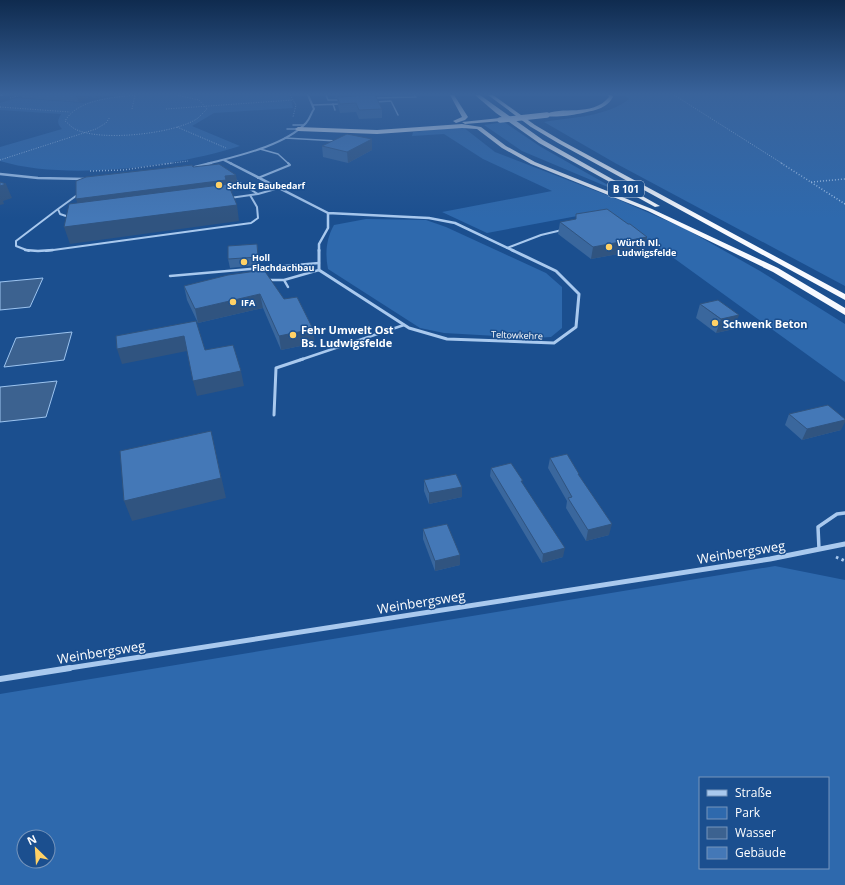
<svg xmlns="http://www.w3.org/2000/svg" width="845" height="885" viewBox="0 0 845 885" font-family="'Open Sans',sans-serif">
	<rect width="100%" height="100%" fill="#1b4f8f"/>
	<!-- green -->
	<path fill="#2e69ad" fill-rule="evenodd" d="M 120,95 L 286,95 L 290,97 L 293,108 L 214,113 L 192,126 L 240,146 C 175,167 66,181 0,161 L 0,147 L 62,129 C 56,123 58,120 61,114 L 0,110 L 0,103 L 16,98 L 84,103 Z
		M 625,95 L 845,95 L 845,286 L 615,163 L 544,122 C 573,117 606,117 629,99 Z
		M 504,122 L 541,147 L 622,193 L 522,151 L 484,125 Z
		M 463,127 L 495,152 L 617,199 L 684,228 L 760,271 L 845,324 L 845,382 L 664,251 L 604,211 L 487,233 L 442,212 L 552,191 L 483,159 L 444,134 L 412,136 L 413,132 Z
		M 366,219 L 426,220 L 446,227 L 546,273 L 562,287 L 562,328 L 551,337 L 534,338 L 444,333 L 420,328 L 328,269 C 325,254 326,239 334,225 Z
		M 775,566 L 845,580 L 845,885 L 0,885 L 0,694 ZM 700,778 L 828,778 L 828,868 L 700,868 ZM 24,837 L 48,837 L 48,861 L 24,861 Z"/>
	<!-- water -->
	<path fill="#3c6290" stroke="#9cc4f0" d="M 43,278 L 30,307 L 0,310 L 0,282 Z
		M 72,332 L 64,360 L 4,367 L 16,338 Z
		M 57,381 L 46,417 L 0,422 L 0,387 Z"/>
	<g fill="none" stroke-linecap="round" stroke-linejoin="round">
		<!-- path-far2 -->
		<path stroke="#a9c9ee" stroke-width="1" stroke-dasharray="1 1.5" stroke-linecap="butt" d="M 135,95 C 112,98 78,99 65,121 C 68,123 71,127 75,129 C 99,142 176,134 198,118 C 201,115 204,112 207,109 L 199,100 L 176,95
			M 290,95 L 296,105 L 293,117
			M 674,95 L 783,164
			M 10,98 L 21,95
			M 0,107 L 70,112
			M 132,109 L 135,95
			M 166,109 L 293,100
			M 177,127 L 226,148
			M 0,160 L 96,129 L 106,123 L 110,117
			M 165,164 L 188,161"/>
		<!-- path-far1 -->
		<path stroke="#a9c9ee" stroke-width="1.5" stroke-dasharray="1 2" stroke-linecap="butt" d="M 781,163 L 845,204
			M 90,171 L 123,170 L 172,163
			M 811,182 L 845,179"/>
		<!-- path -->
		<path stroke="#a9c9ee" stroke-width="3" stroke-dasharray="2.5 3.5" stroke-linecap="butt" d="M 836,557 L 845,561"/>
		<!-- service-far4 -->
		<path stroke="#a9c9ee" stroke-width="1.5" d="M 326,95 L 328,100 L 340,100
			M 374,98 L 416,97 L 414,95
			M 375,102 L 391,101 L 398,115
			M 333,104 L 335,110
			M 313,105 L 341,104
			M 293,125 L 303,125
			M 287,129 L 298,129
			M 285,138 L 337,141
			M 260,149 L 278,154 L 289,164"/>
		<!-- service-far3 -->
		<path stroke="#a9c9ee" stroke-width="2" d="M 258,178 L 290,165 L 288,163
			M 235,180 L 258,194
			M 230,198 L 258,194 L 279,188
			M 69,217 L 60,214 L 58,209 L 80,193
			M 507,248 L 541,235 L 562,230
			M 29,251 L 16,246 L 16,241 L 58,209
			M 46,251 L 251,223 L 258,218 L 257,207 L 250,195"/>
		<!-- service-far2 -->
		<path stroke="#a9c9ee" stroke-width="2.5" d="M 25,250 L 38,251 L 53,250
			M 170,276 L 319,263
			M 268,280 L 284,280
			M 288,287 L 284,280 L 319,270
			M 300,360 L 404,325"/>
		<!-- service-far1 -->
		<path stroke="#a9c9ee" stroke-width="3" d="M 274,415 L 276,368 L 303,359"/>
		<!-- service -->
		<path stroke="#a9c9ee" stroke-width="3.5" d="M 819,549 L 818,527 L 837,514 L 845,513"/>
		<!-- minor-far4 -->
		<path stroke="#a9c9ee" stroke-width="2" d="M 0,95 L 2,95
			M 224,160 L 232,164
			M 207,164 C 237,156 284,146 306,123 C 310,119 311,113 314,109 L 308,95"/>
		<!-- minor-far3 -->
		<path stroke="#a9c9ee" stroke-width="2.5" d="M 230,163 L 328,213
			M 195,167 L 211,163
			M 0,174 L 38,178 L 85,179
			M 328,213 L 429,218 L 455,223 L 514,251
			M 319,251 L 319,244 L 328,228 L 328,213"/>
		<!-- minor-far2 -->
		<path stroke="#a9c9ee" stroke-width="3" d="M 319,250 L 319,270 L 409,328 L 447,339 L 554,343 L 576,327 L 579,294 L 556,271 L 512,250"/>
		<!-- minor-far1 -->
		<path stroke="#a9c9ee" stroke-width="5" d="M 63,669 L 770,559 L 845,544"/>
		<!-- minor -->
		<path stroke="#a9c9ee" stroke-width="6" d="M 0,679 L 70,668"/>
		<!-- trunk -->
		<path fill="#f8faff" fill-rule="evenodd" d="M 450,95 L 454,95 L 468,117 L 465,120 L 456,123 L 453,121 L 462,117 Z
			M 475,95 L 480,95 L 543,140 L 660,206 L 655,207 L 539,143 L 496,113 Z
			M 488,95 L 493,95 L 535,125 L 562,141 L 845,294 L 845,300 L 558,143 L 531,127 Z
			M 608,95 L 612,95 L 613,97 C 610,102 607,105 601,108 C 592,112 553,120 544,115 C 561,105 592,118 609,97 Z
			M 500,118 L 502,121 L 465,124 L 462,122 Z
			M 462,124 L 481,127 L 506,146 L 535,162 L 652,209 L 778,268 L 845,308 L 845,315 L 773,272 L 648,211 L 531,164 L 502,148 L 477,129 L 462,128 L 377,134 L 298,131 L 295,129 L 298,127 L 377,130 Z"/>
		<!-- trunk-bridge -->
		<path stroke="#f8faff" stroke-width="5.5" d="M 500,120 L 547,115"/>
	</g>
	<!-- wall -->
	<path fill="#3a679d" d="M 21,95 L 112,95 L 95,98 L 90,96 L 79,102 L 23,98 Z
		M 334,95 L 372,95 L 382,109 L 382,118 L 359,119 L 356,112 L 340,113 L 338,106 L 337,97 L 335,98 Z
		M 372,139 L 372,150 L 348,163 L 323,157 L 322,146 Z
		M 560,222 L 628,224 L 645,249 L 591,259 L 558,234 Z
		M 257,244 L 258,252 L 259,265 L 230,268 L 228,259 Z
		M 228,275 L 284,299 L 315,343 L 281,350 L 263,308 L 198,323 L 187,300 L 184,286 Z
		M 700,304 L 734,329 L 716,333 L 696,318 Z
		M 789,414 L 841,430 L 802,440 L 785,425 Z
		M 550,458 L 579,474 L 579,476 L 609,535 L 586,541 L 566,508 L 567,501 L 548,468 Z
		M 491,468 L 522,483 L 563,557 L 542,563 L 490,476 Z
		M 424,480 L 462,487 L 462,497 L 429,504 L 424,491 Z
		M 423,529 L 460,555 L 460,565 L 435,571 L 423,539 Z"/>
	<!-- shaded-wall -->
	<path fill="#305480" d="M 76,95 L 90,95 L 90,96 L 79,102 Z
		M 94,95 L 112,95 L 95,98 Z
		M 372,139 L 372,150 L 348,163 L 347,152 Z
		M 236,175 L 239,190 L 228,191 L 81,215 L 76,199 L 225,176 Z
		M 6,184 L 12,198 L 3,201 L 4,204 L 0,205 L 0,186 Z
		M 237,205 L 239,221 L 70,244 L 64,227 Z
		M 647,237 L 645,249 L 591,259 L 593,247 Z
		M 260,294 L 263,308 L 198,323 L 195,309 Z
		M 739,315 L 734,329 L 716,333 L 721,319 Z
		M 313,329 L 315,343 L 281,350 L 279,336 Z
		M 184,336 L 187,351 L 122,364 L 117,349 Z
		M 241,371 L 244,386 L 197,396 L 193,381 Z
		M 845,420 L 845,422 L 841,430 L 802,440 L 807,429 Z
		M 211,431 L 226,498 L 132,521 L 124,501 Z
		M 462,487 L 462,497 L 429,504 L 429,493 Z
		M 612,524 L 609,535 L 586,541 L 588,530 Z
		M 565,548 L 563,557 L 542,563 L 543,554 Z
		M 460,555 L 460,565 L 435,571 L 435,561 Z"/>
	<!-- building -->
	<path fill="#4478b7" stroke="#305480" d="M 375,95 L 382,109 L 359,110 L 356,103 L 340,104 L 337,97 Z
		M 347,134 L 372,139 L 347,152 L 322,146 Z
		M 219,164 L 236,175 L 225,176 L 226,180 L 76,199 L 76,181 L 86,177 L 192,165 L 193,167 Z
		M 0,182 L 6,184 L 0,186 Z
		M 228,184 L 237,205 L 64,227 L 69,204 Z
		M 607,209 L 628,224 L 630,224 L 647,237 L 593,247 L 560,222 L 576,219 L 576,214 Z
		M 257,244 L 258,257 L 228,259 L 228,246 Z
		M 264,270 L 284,299 L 297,297 L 313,329 L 279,336 L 260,294 L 195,309 L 184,286 L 228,275 Z
		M 718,300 L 739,315 L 721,319 L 700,304 Z
		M 196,321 L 205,350 L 233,345 L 241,371 L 193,381 L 184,336 L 117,349 L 116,336 Z
		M 828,405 L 845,419 L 845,420 L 807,429 L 789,414 Z
		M 211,431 L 221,478 L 124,501 L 120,451 Z
		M 567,454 L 579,474 L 578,474 L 612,524 L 588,530 L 568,498 L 572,497 L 550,458 Z
		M 511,463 L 523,481 L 521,481 L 565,548 L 543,554 L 491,468 Z
		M 456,474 L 462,487 L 429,493 L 424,480 Z
		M 447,524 L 460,555 L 435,561 L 423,529 Z"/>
	<!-- sky -->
	<linearGradient id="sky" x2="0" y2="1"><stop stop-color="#0f2b4f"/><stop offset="0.43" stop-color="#39639b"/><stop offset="1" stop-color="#39639b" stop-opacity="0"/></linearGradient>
	<rect width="845" height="219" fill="url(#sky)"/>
	<!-- markers -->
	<g fill="#ffd166" stroke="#1b4f8f" stroke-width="1.5">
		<circle cx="219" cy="185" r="4"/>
		<circle cx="609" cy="247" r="4"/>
		<circle cx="244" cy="262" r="4"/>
		<circle cx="233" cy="302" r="4"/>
		<circle cx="715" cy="323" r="4"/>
		<circle cx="293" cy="335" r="4"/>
	</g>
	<g text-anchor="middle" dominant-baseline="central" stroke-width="3" stroke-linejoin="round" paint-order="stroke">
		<!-- far-poi labels -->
		<g font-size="9" font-weight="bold" fill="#fff" stroke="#1b4f8f" text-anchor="start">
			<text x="227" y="185">Schulz Baubedarf</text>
			<text x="617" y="242">Würth Nl.<tspan x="617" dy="10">Ludwigsfelde</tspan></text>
			<text x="252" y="257">Holl<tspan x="252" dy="10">Flachdachbau</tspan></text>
			<text x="241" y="302">IFA</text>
		</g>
		<!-- far-street labels -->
		<g font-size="9" fill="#fff" stroke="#1b4f8f">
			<text transform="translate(517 335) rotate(2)">Teltowkehre</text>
		</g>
		<!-- shield labels -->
		<rect fill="#1b4f8f" stroke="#bbcadd" stroke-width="1" x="608" y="181" width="36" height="16" rx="3"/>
		<g font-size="10" font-weight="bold" fill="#fff">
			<text x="626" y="189">B 101</text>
		</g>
		<!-- poi labels -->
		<g font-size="11" font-weight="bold" fill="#fff" stroke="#1b4f8f" text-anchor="start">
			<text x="723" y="323">Schwenk Beton</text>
			<text x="301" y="329">Fehr Umwelt Ost<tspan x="301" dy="13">Bs. Ludwigsfelde</tspan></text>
		</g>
		<!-- near-street labels -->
		<g font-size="13" fill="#fff" stroke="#1b4f8f">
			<text transform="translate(741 552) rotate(-9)">Weinbergsweg</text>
			<text transform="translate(421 602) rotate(-9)">Weinbergsweg</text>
			<text transform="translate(101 652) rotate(-9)">Weinbergsweg</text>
		</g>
	</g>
	<!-- legend -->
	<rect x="699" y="777" width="130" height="92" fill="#1b4f8f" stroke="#7695bc"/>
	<rect x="707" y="790" width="20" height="6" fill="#a9c9ee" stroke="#7695bc"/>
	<text x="735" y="797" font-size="12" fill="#ffffff">Straße</text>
	<rect x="707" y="807" width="20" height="12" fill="#2e69ad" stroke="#7695bc"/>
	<text x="735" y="817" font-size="12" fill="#ffffff">Park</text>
	<rect x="707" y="827" width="20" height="12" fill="#3c6290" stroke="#7695bc"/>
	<text x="735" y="837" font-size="12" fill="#ffffff">Wasser</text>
	<rect x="707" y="847" width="20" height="12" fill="#4478b7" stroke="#7695bc"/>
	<text x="735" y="857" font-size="12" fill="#ffffff">Gebäude</text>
	<!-- north arrow -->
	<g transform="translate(36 849) rotate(335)"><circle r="19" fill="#1b4f8f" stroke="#7695bc"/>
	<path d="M0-3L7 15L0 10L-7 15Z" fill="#ffd166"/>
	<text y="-6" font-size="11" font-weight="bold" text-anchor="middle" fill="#ffffff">N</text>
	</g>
</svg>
